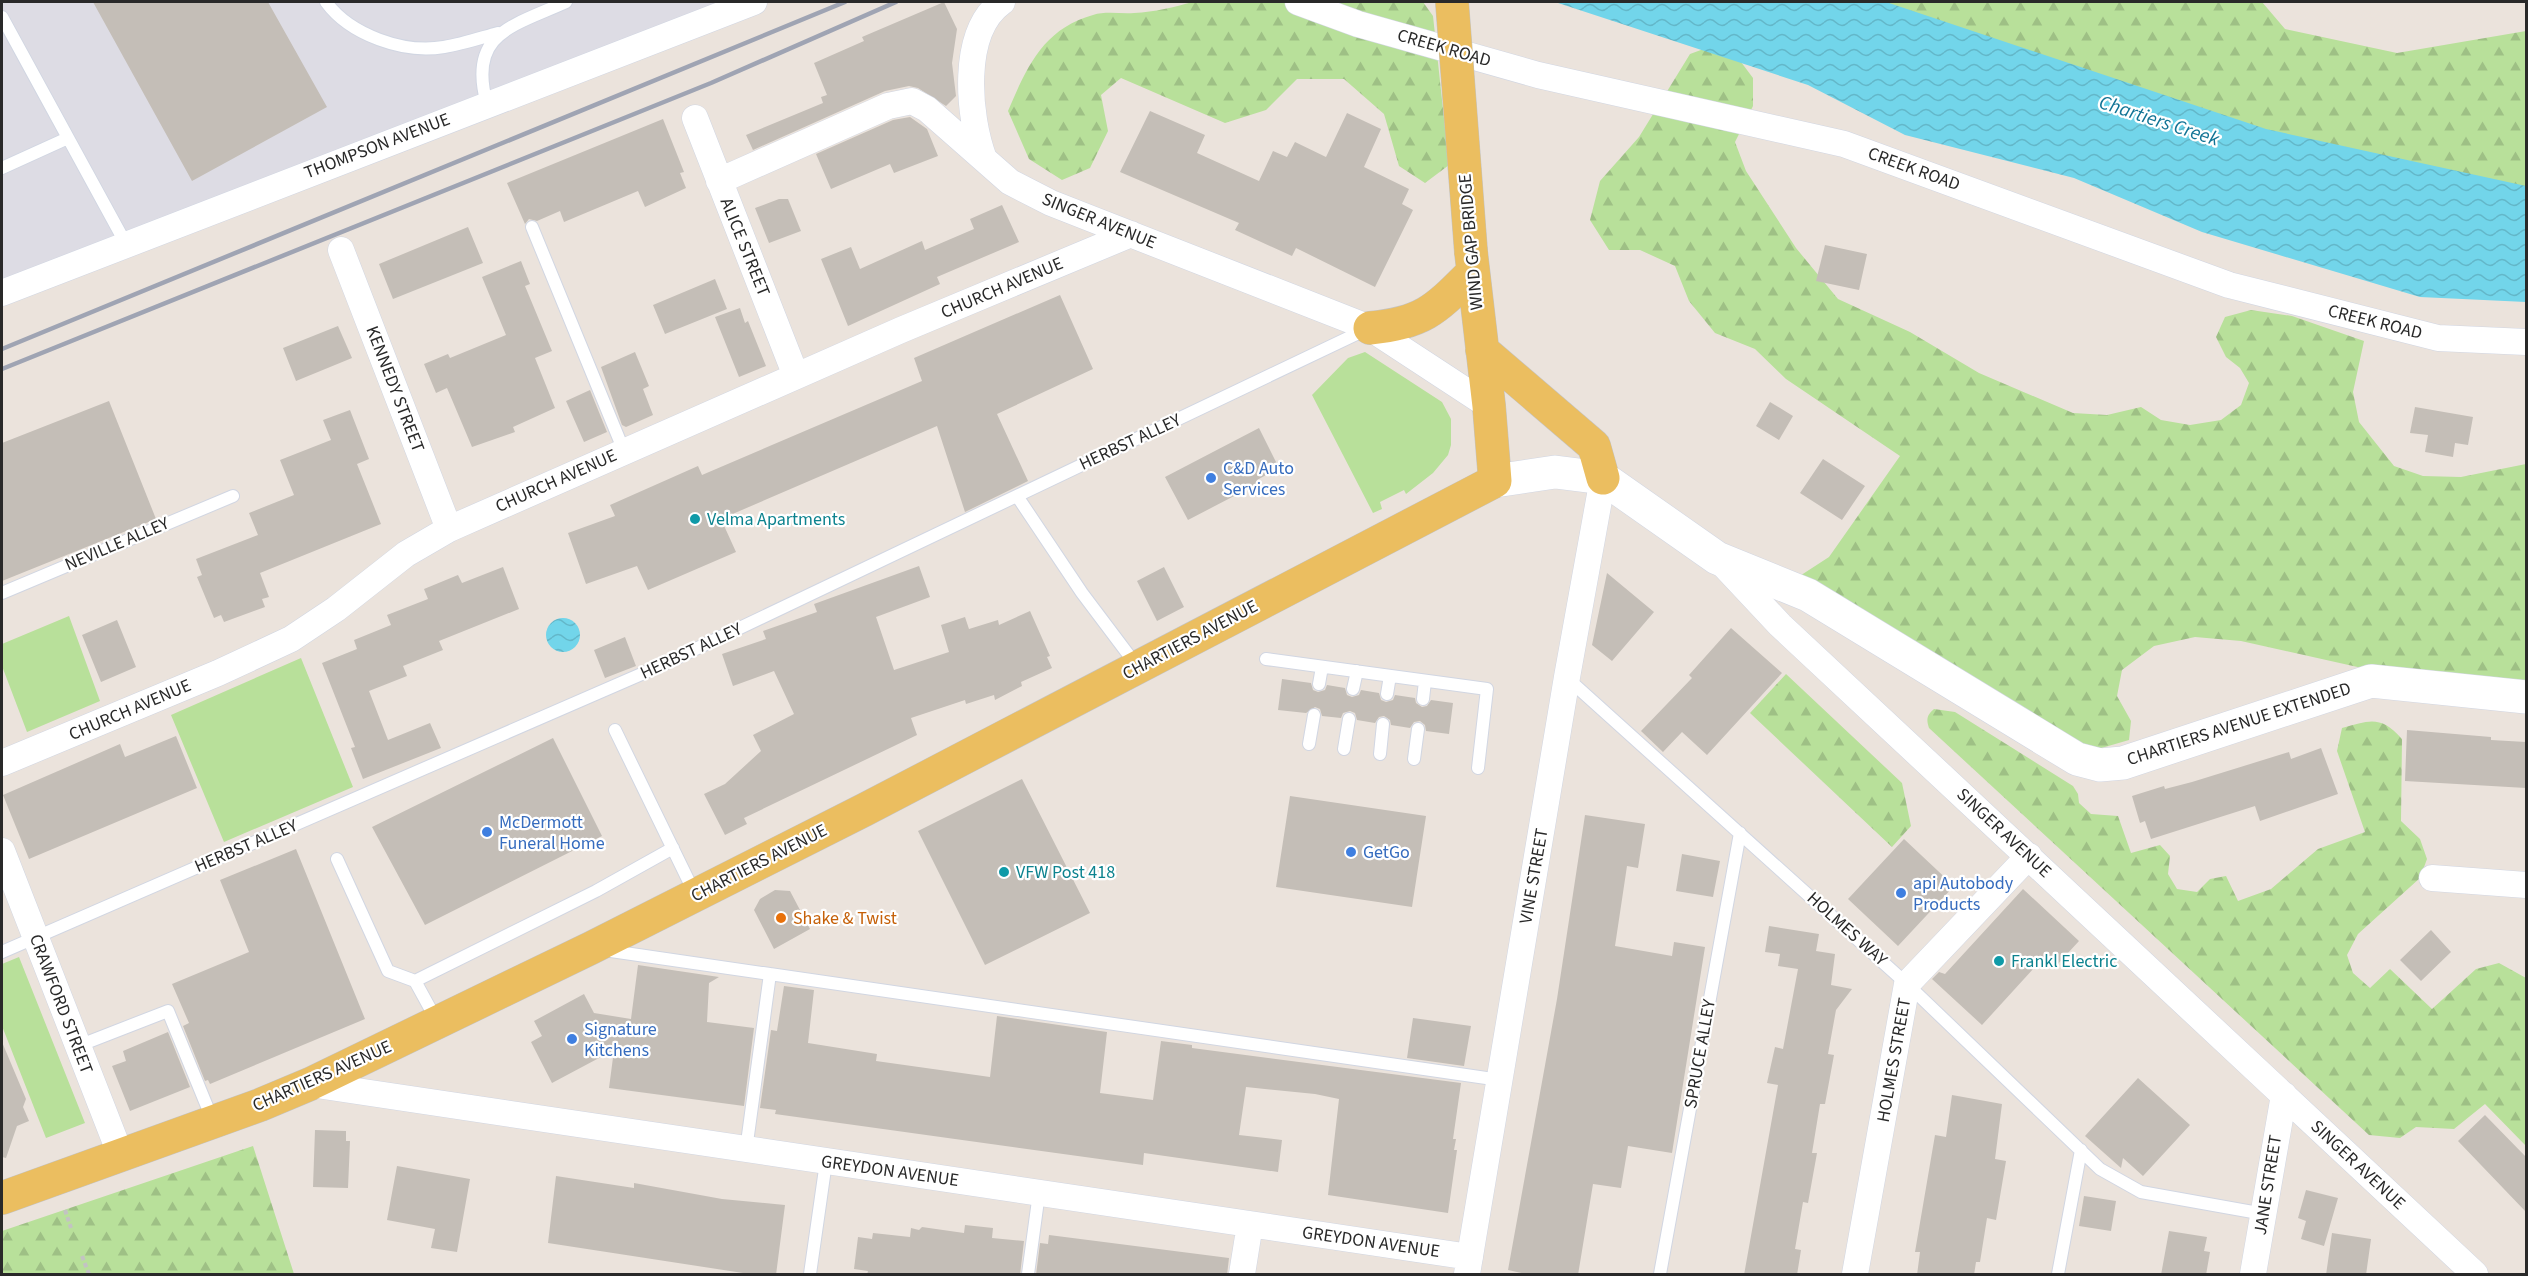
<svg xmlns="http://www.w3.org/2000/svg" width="2528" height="1276" viewBox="0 0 2528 1276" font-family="'Source Sans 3',sans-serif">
	<defs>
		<pattern id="forest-firs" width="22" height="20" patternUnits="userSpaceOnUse" patternTransform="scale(1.5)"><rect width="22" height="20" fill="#b8e09a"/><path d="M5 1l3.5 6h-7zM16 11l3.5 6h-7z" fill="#9ec085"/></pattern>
		<pattern id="water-waves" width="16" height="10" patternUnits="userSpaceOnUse" patternTransform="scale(1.5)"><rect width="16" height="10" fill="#72d5ea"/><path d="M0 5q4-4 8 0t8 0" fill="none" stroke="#63b7c9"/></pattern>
	</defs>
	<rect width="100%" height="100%" fill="#ebe3dc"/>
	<!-- industrial -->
	<path fill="#dddce4" d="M 2,2 L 754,2 L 2,293 Z"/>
	<!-- grass -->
	<path fill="#b8e09a" d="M 1365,352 L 1442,402 L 1451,419 L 1451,445 L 1448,455 L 1433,473 L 1406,494 L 1404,490 L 1380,502 L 1382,509 L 1373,513 L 1312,395 L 1348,358 Z
		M 69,616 L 100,701 L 27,732 L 2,666 L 2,644 Z
		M 301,658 L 353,787 L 224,842 L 171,715 Z
		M 19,957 L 85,1123 L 46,1138 L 2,1026 L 2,964 Z"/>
	<!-- forest -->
	<path fill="url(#forest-firs)" d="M 1193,2 L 1423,2 L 1433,16 L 1449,165 L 1425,183 L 1399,166 L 1384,114 L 1344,79 L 1297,79 L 1266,110 L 1225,123 L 1121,78 L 1101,95 L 1108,131 L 1090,168 L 1062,180 L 1029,159 L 1008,111 C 1027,67 1043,29 1093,15 C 1105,11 1121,14 1134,13 C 1155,12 1174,7 1193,2 Z
		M 1760,2 L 2262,2 L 2285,29 L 2397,53 L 2526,31 L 2526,268 Z
		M 1709,47 L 1732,50 L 1753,78 L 1753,106 L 1735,142 L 1746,171 L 1796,248 L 1838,299 L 1910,332 L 1979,373 L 2073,413 L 2107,415 L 2141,407 L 2161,420 L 2190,425 L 2221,420 L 2241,405 L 2249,383 L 2240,368 L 2226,357 L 2216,337 L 2225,317 L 2251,310 L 2292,316 L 2364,341 L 2353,392 L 2359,422 L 2394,466 L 2423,476 L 2461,477 L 2526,464 L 2526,691 L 2362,668 L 2241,641 L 2195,637 L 2154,646 L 2122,670 L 2117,696 L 2131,721 L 2129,740 L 2098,749 L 2070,745 L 1792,581 L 1829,557 L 1900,456 L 1786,379 L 1755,349 L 1715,333 L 1689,301 L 1675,266 L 1640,250 L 1609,250 L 1590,220 L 1600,181 L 1639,137 L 1690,54 Z
		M 1786,674 L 1902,783 L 1911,826 L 1892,847 L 1750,713 Z
		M 1934,709 L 1955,712 L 2073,786 L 2078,794 L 2079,803 L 2091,814 L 2118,816 L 2131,853 L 2160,845 L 2170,856 L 2168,874 L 2177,889 L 2197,892 L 2210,879 L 2226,876 L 2238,901 L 2271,889 L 2318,849 L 2365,832 L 2337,751 L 2342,728 C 2370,720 2381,715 2402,739 L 2401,821 L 2420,839 L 2427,859 L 2420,878 L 2358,934 L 2347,955 L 2353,973 L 2370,988 L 2390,969 L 2432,1009 L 2476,969 L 2499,963 L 2526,978 L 2526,1146 L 2485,1104 L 2454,1129 L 2416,1127 L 2400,1138 L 2369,1135 L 1929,728 C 1926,719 1927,715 1934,709 Z
		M 253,1146 L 294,1274 L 2,1274 L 2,1231 Z"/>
	<!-- water -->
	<path fill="url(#water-waves)" d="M 1555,2 L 1886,2 L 2266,129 L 2526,186 L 2526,302 L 2420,297 L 2202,232 L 2074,178 L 1905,135 L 1808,85 Z
		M546 635a17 17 0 1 1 34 0a17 17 0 1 1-34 0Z"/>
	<!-- building -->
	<path fill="#c4beb7" d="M 93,2 L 268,2 L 327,107 L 192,181 Z
		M 944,2 L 957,29 L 952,63 L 956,96 L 946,106 L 918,88 L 909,86 L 885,91 L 753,150 L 746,135 L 823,103 L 821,97 L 827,95 L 814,63 L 864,41 L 862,37 Z
		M 1150,111 L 1205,135 L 1197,153 L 1259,181 L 1273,151 L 1287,157 L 1295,142 L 1326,157 L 1347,113 L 1381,129 L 1364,167 L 1409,189 L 1402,204 L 1413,210 L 1375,287 L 1296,248 L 1292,256 L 1235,230 L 1239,223 L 1120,172 Z
		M 910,117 L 927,129 L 938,156 L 894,173 L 890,164 L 831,189 L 816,154 L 893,120 Z
		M 663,119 L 684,172 L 680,173 L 686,188 L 645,207 L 638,191 L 564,222 L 560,211 L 537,221 L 529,219 L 525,224 L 507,183 Z
		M 779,199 L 788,199 L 801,231 L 769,243 L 755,208 Z
		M 1002,205 L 1019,242 L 937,277 L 940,284 L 848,326 L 821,259 L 851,247 L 860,269 L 922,241 L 925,250 L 974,229 L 970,219 Z
		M 468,227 L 483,263 L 393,299 L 379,264 Z
		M 1825,245 L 1867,254 L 1859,290 L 1816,281 Z
		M 521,261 L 530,284 L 525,286 L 552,351 L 535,358 L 555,408 L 513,427 L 515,432 L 472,447 L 447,388 L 436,393 L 424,364 L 448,354 L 450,358 L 506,335 L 482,277 Z
		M 715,279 L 727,309 L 665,334 L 653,305 Z
		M 1060,295 L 1093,369 L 997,414 L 1028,481 L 965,512 L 937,426 L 721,519 L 736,552 L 648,590 L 637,566 L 586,584 L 568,533 L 615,516 L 610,505 L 698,466 L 702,475 L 922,381 L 914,358 Z
		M 740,308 L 745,323 L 748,321 L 766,366 L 739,377 L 715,317 Z
		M 338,326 L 352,358 L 296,381 L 283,348 Z
		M 635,352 L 649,386 L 643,389 L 653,415 L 626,427 L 622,425 L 601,367 Z
		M 590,390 L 607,432 L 584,442 L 566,401 Z
		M 109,401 L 156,519 L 2,581 L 2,443 Z
		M 1770,402 L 1793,416 L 1779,440 L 1756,426 Z
		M 2415,407 L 2473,417 L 2468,445 L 2455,443 L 2453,457 L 2425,452 L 2428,435 L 2410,433 Z
		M 350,410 L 369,459 L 357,464 L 381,524 L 260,573 L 269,597 L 262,599 L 265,607 L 224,622 L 221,615 L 214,618 L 197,577 L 202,575 L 196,559 L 258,535 L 249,513 L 294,495 L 280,460 L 331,440 L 323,420 Z
		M 1259,428 L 1279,468 L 1257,480 L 1259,483 L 1188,520 L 1165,477 Z
		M 1823,459 L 1865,486 L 1842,520 L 1800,493 Z
		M 919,566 L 930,597 L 876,617 L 894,670 L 949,652 L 941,625 L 965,617 L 969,629 L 998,620 L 999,625 L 1030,611 L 1050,656 L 1047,657 L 1052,668 L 1021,682 L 1022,686 L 995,700 L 994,695 L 966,704 L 965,700 L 911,718 L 917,735 L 744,818 L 747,824 L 725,835 L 704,794 L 725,784 L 761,751 L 753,735 L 794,714 L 774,671 L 733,686 L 722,654 L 766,639 L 763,631 L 817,612 L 814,604 Z
		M 503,567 L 519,609 L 439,641 L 443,650 L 403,666 L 407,676 L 369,691 L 388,740 L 430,723 L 441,748 L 363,779 L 351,748 L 355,747 L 322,663 L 357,649 L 354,640 L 391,625 L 387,615 L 428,599 L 424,589 L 458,575 L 462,583 Z
		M 1164,567 L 1184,607 L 1157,621 L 1137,581 Z
		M 1607,573 L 1654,612 L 1612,661 L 1592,645 Z
		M 117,620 L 136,667 L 101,682 L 82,635 Z
		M 1731,628 L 1782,673 L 1707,755 L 1682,732 L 1663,752 L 1641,731 L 1692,678 L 1689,675 Z
		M 625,637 L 636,666 L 605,678 L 594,650 Z
		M 1282,679 L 1311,683 L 1313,690 L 1318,692 L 1325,690 L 1327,685 L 1345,688 L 1347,695 L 1352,697 L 1359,695 L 1361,690 L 1379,693 L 1381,700 L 1386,702 L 1393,700 L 1395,695 L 1415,698 L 1416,703 L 1422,707 L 1427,706 L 1431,700 L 1453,703 L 1449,734 L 1426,731 L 1425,725 L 1420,721 L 1414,722 L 1410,728 L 1391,725 L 1390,720 L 1384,716 L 1379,717 L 1375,723 L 1357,720 L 1355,713 L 1350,711 L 1343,713 L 1341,718 L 1322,716 L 1320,709 L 1315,707 L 1306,713 L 1278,710 Z
		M 2407,730 L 2491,737 L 2491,740 L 2526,742 L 2526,788 L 2405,781 Z
		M 176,736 L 197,788 L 29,859 L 3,795 L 120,744 L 125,757 Z
		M 553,738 L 602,836 L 425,925 L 372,827 Z
		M 2321,748 L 2338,794 L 2260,821 L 2255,806 L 2151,839 L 2145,821 L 2140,823 L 2132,796 L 2164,786 L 2165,789 L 2192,782 L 2289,752 L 2291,759 Z
		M 1022,779 L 1090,913 L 985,965 L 918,831 Z
		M 1290,796 L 1426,816 L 1412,907 L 1276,887 Z
		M 1585,815 L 1645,824 L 1638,868 L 1627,866 L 1615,946 L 1672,956 L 1674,942 L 1705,947 L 1672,1153 L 1628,1146 L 1621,1188 L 1593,1184 L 1578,1275 L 1531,1275 L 1508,1270 L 1557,999 Z
		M 1904,839 L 1954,886 L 1898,946 L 1848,899 Z
		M 296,849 L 365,1019 L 210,1084 L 208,1080 L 205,1081 L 183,1026 L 189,1023 L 172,984 L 249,952 L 220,880 Z
		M 1682,854 L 1720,861 L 1713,897 L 1676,891 Z
		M 2023,889 L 2079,941 L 2056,966 L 2045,956 L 1982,1025 L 1932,979 L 1939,972 L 1945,974 Z
		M 775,890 L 790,891 L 810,929 L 774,949 L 754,910 L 760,899 Z
		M 1769,926 L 1819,934 L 1816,951 L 1835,954 L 1831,985 L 1852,989 L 1836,1010 L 1828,1054 L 1834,1055 L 1825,1104 L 1820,1104 L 1812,1153 L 1817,1153 L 1808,1203 L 1803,1202 L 1795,1249 L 1801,1250 L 1797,1275 L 1744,1275 L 1778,1085 L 1767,1083 L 1775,1047 L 1783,1049 L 1798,969 L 1778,966 L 1780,954 L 1765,952 Z
		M 2431,930 L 2451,952 L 2421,981 L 2400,960 Z
		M 638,965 L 719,977 L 709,983 L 707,1022 L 754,1028 L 744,1106 L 609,1088 L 614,1050 L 552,1083 L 531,1042 L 542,1036 L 534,1021 L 584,994 L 594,1013 L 631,1019 Z
		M 784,986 L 814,990 L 808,1043 L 877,1054 L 876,1061 L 990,1077 L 997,1016 L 1107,1032 L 1100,1093 L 1153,1100 L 1161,1041 L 1192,1045 L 1192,1048 L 1461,1083 L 1453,1139 L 1456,1139 L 1454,1150 L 1457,1150 L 1448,1213 L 1328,1195 L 1339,1099 L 1315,1094 L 1246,1087 L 1239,1135 L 1282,1140 L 1278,1172 L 1144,1153 L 1143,1165 L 775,1114 L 776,1110 L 760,1108 L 771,1030 L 777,1031 Z
		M 1413,1018 L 1471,1026 L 1464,1066 L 1407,1058 Z
		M 168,1032 L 190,1087 L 130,1111 L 112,1066 L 126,1061 L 123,1051 Z
		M 2,1042 L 26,1099 L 23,1107 L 29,1121 L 17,1126 L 6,1158 L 2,1157 Z
		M 2138,1078 L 2190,1125 L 2143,1176 L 2123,1158 L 2121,1168 L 2085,1136 Z
		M 1952,1095 L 2002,1104 L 1995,1159 L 2006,1161 L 1996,1220 L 1987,1218 L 1980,1262 L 1976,1262 L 1974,1275 L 1917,1275 L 1920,1252 L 1915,1252 L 1935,1135 L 1946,1137 Z
		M 2485,1115 L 2526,1157 L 2526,1212 L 2458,1141 Z
		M 315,1130 L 346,1131 L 346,1141 L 350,1141 L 348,1188 L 313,1187 Z
		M 397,1166 L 470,1179 L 457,1252 L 431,1248 L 435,1229 L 387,1220 Z
		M 556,1176 L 634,1188 L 634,1183 L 722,1199 L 785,1205 L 776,1275 L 756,1275 L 548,1243 Z
		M 2306,1190 L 2338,1198 L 2324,1246 L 2301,1239 L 2306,1221 L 2298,1218 Z
		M 2084,1196 L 2116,1201 L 2111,1231 L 2079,1226 Z
		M 965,1225 L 993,1228 L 992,1238 L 1024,1241 L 1020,1275 L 867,1275 L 868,1271 L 854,1269 L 858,1237 L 872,1239 L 873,1233 L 910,1237 L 911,1228 L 919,1230 L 922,1227 L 964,1233 Z
		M 2169,1231 L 2207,1237 L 2204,1251 L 2210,1252 L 2206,1275 L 2161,1275 Z
		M 2332,1233 L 2371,1239 L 2366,1275 L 2326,1275 Z
		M 1049,1235 L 1229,1258 L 1227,1275 L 1036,1275 L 1040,1243 L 1048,1244 Z"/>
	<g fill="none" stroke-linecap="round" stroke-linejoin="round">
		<!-- lane casing -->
		<g stroke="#d1d6e2" stroke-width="14">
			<path id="lane" d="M 326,2 C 350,35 404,54 444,47 C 462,44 480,38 498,33
				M 2,17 L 126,244
				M 487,104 C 467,33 513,26 566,2
				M 2,168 L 68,138
				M 532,227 L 624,451
				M 1017,496 L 1082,593 L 1137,666
				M 2,593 L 233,496
				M 1266,659 L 1487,689 L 1478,768
				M 1567,678 L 1907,984 L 2100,1169 L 2141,1192 L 2264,1214
				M 1319,684 L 1322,667
				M 1353,689 L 1357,671
				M 1387,694 L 1390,676
				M 1423,699 L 1425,681
				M 615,730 L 695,894
				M 1309,744 L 1314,715
				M 1344,749 L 1349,719
				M 1380,754 L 1383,724
				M 1414,759 L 1418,729
				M 337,859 L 388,971 L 415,981 L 437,1021
				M 604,950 L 1500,1080
				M 2,952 L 660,666 L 1369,328
				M 415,981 L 596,891 L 673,848
				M 78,1046 L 168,1011 L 213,1121
				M 746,1150 L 770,974
				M 810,1274 L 826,1162
				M 1028,1274 L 1039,1193
				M 1660,1274 L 1740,833
				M 2058,1274 L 2081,1150"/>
		</g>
		<!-- street casing -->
		<g stroke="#d1d6e2" stroke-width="27">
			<path id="street" d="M 1298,2 L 1358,24 L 1538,75 L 1844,144 L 2229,285 L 2438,338 L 2526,342
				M 695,118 L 796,376
				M 984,159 C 968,116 960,32 1002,2
				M 719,181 L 888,106 L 912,101 L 927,109 L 1010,182 L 1051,203 L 1370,328 L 1489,406
				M 341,250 L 449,529
				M 2,293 L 754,2
				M 1721,562 L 1780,625 L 2475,1274
				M 2,763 L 218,673 L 291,639 L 336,609 L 406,554 L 449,529 L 901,330 L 1131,234
				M 2,851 L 121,1156
				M 2432,878 L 2526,885
				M 310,1084 L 1470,1257
				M 1242,1274 L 1250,1224
				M 1467,1274 L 1567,677 L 1603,478
				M 1855,1274 L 1907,984 L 2029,856
				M 2253,1274 L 2284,1095"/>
		</g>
		<!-- secondary casing -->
		<g stroke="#d1d6e2" stroke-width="34">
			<path id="secondary" d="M 1495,481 L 1555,472 L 1603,478 L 1717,558 L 1808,595 L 2077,759 L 2100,765 L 2123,763 L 2371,681 L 2526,697"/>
		</g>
		<!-- primary casing -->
		<g stroke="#c3c3c3" stroke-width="34">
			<path id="primary" d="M 1370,328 C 1424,323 1436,309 1473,272
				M 1482,350 L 1594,446 L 1603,478
				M 2,1198 L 260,1105 L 310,1084 L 591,948 L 864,810 L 1495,481 L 1489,406 L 1471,252"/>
		</g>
		<!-- path -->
		<path stroke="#c3c3c3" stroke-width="4" stroke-dasharray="4.5 3" stroke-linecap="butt" d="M 65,1210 L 71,1228
			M 82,1256 L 89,1274"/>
		<!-- lane -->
		<use href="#lane" stroke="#fff" stroke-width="12"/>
		<!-- street -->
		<use href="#street" stroke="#fff" stroke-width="26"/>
		<!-- secondary -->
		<use href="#secondary" stroke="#fff" stroke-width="33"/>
		<!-- primary -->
		<use href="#primary" stroke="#ebbe60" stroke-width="33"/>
		<!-- rail -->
		<path stroke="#9fa4b3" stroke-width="4.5" d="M 2,349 L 845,2
			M 2,369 L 711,83 L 896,2"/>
		<!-- primary-bridge casing -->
		<g stroke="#c3c3c3" stroke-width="34" stroke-linecap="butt">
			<path id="primary-bridge" d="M 1452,2 L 1471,252"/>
		</g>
		<!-- primary-bridge -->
		<use href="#primary-bridge" stroke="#ebbe60" stroke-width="33"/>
	</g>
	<!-- markers -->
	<g fill="#3f7fe0" stroke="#fff" stroke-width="2">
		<circle cx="1211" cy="478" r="6"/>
		<circle cx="487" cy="832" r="6"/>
		<circle cx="1351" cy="852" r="6"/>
		<circle cx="1901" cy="893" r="6"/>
		<circle cx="572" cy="1039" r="6"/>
	</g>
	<g fill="#0f9aa8" stroke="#fff" stroke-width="2">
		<circle cx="695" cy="519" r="6"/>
		<circle cx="1004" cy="872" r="6"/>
		<circle cx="1999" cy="961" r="6"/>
	</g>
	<circle fill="#e8710a" stroke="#fff" stroke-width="2" cx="781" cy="918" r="6"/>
	<g text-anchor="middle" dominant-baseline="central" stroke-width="4.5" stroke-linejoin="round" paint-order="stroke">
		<!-- street labels -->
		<g font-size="18" fill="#292929" stroke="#fff">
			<text transform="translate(1444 48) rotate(16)">CREEK ROAD</text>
			<text transform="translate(377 146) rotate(-21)">THOMPSON AVENUE</text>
			<text transform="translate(1914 169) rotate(20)">CREEK ROAD</text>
			<text transform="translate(1099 221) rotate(22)">SINGER AVENUE</text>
			<text transform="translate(1471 242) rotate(-95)">WIND GAP BRIDGE</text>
			<text transform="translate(745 247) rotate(68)">ALICE STREET</text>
			<text transform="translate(1002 288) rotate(-23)">CHURCH AVENUE</text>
			<text transform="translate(2375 322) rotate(14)">CREEK ROAD</text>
			<text transform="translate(395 389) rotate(69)">KENNEDY STREET</text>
			<text transform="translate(1130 442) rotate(-25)">HERBST ALLEY</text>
			<text transform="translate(556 481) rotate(-24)">CHURCH AVENUE</text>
			<text transform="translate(117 544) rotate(-23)">NEVILLE ALLEY</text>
			<text transform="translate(1190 640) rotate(-28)">CHARTIERS AVENUE</text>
			<text transform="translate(691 651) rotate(-25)">HERBST ALLEY</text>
			<text transform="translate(130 710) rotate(-23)">CHURCH AVENUE</text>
			<text transform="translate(2239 724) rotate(-18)">CHARTIERS AVENUE EXTENDED</text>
			<text transform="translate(2004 833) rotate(43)">SINGER AVENUE</text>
			<text transform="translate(246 846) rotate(-23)">HERBST ALLEY</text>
			<text transform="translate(759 863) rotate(-27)">CHARTIERS AVENUE</text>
			<text transform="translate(1534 876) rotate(-80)">VINE STREET</text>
			<text transform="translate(1847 929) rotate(42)">HOLMES WAY</text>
			<text transform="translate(61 1004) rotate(69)">CRAWFORD STREET</text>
			<text transform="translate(1700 1054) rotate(-80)">SPRUCE ALLEY</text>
			<text transform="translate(1894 1060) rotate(-80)">HOLMES STREET</text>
			<text transform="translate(322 1076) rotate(-24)">CHARTIERS AVENUE</text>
			<text transform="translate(2358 1165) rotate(43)">SINGER AVENUE</text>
			<text transform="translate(890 1171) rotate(8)">GREYDON AVENUE</text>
			<text transform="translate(2268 1185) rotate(-81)">JANE STREET</text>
			<text transform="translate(1371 1242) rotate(8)">GREYDON AVENUE</text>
		</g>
		<!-- shop labels -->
		<g font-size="18" fill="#366cbe" stroke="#fff" text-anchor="start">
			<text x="1223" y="468">C&amp;D Auto<tspan x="1223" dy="21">Services</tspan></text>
			<text x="499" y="822">McDermott<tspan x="499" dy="21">Funeral Home</tspan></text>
			<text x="1363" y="852">GetGo</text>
			<text x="1913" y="883">api Autobody<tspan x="1913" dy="21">Products</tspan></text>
			<text x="584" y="1029">Signature<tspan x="584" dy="21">Kitchens</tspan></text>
		</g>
		<!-- culture labels -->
		<g font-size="18" fill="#0d838f" stroke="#fff" text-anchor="start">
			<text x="707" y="519">Velma Apartments</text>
			<text x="1016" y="872">VFW Post 418</text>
			<text x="2011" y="961">Frankl Electric</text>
		</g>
		<!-- food labels -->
		<g font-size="18" fill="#c56008" stroke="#fff" text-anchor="start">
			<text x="793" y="918">Shake &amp; Twist</text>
		</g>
		<!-- water labels -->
		<g font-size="20" font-style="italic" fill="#127495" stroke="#fff">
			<text transform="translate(2159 121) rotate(18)">Chartiers Creek</text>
		</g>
	</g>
	<!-- border -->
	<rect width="2528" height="1276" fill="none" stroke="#292929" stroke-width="6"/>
</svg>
